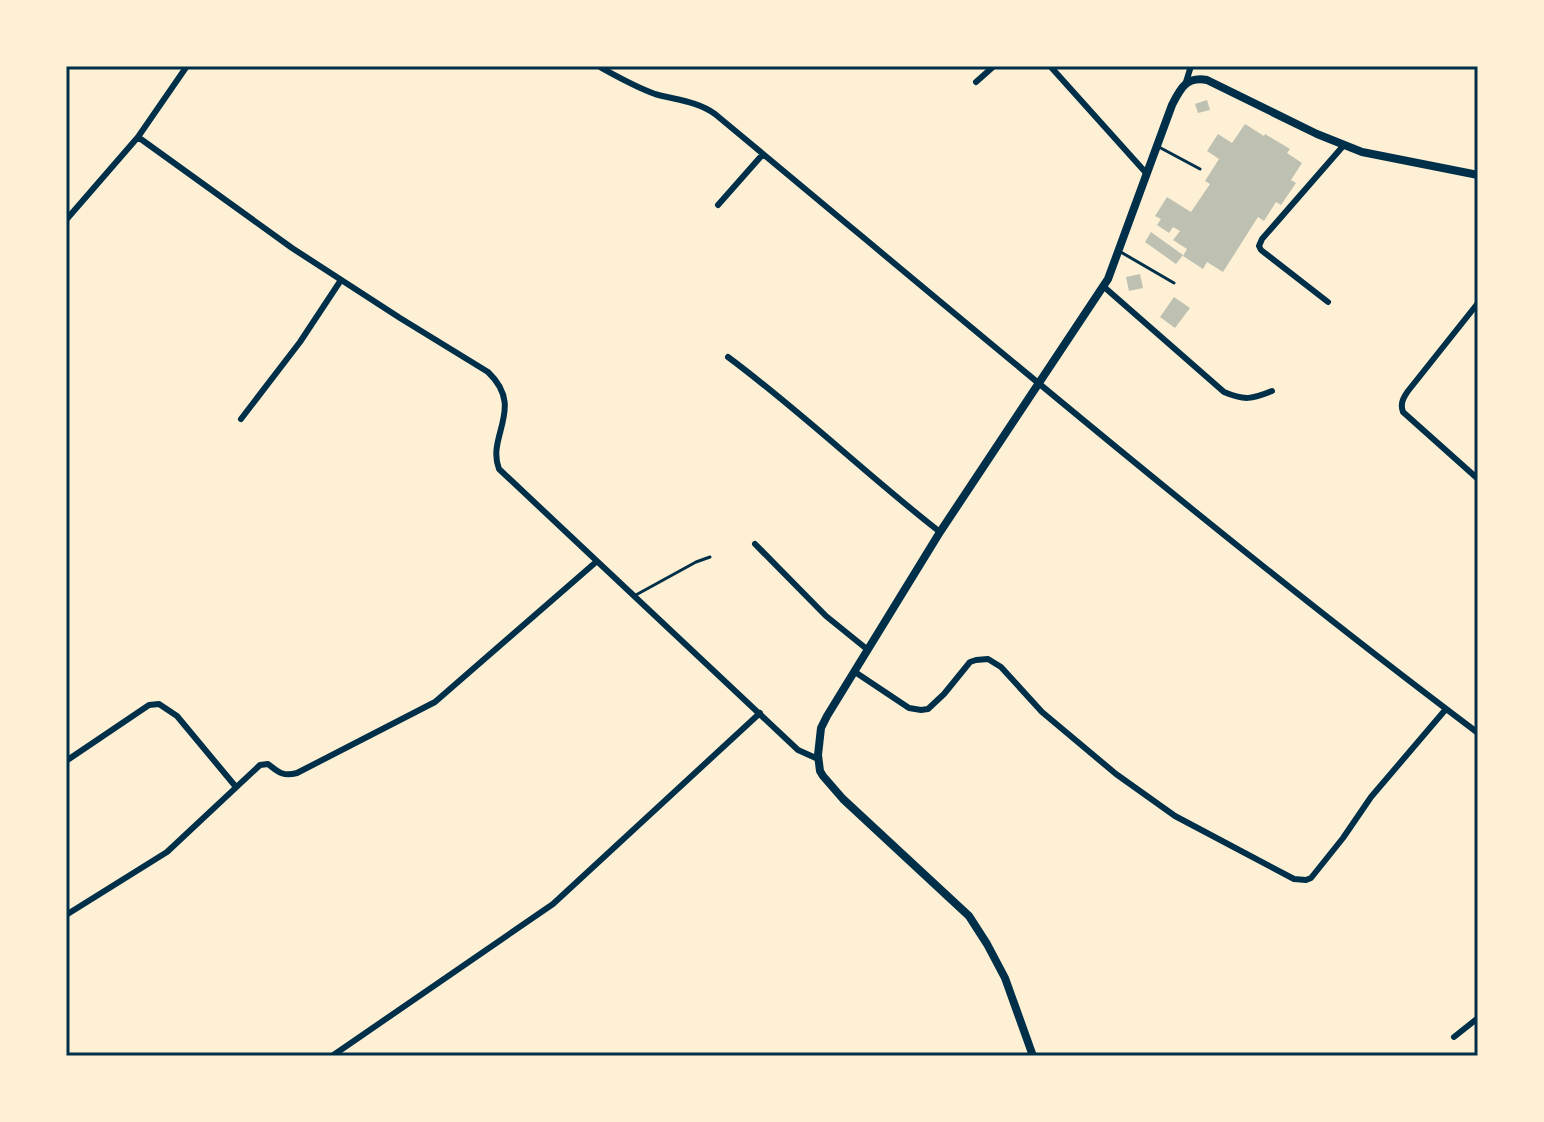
<svg xmlns="http://www.w3.org/2000/svg" width="1544" height="1122" viewBox="0 0 1544 1122" font-family="'Fira Sans Condensed',sans-serif">
	<rect width="100%" height="100%" fill="#fdf0d5"/>
	<!-- building -->
	<path fill="#bec0b2" d="M 1207,100 L 1210,110 L 1198,113 L 1195,104 Z
		M 1245,124 L 1264,136 L 1265,134 L 1290,149 L 1287,153 L 1302,163 L 1291,180 L 1296,183 L 1281,205 L 1276,202 L 1264,221 L 1258,217 L 1223,272 L 1207,262 L 1203,269 L 1183,256 L 1187,249 L 1173,240 L 1180,231 L 1173,227 L 1169,233 L 1157,225 L 1161,219 L 1155,216 L 1167,197 L 1191,212 L 1210,184 L 1205,181 L 1219,159 L 1207,151 L 1218,134 L 1232,143 Z
		M 1151,232 L 1183,255 L 1176,264 L 1145,242 Z
		M 1140,274 L 1143,288 L 1129,291 L 1126,277 Z
		M 1174,297 L 1190,308 L 1175,328 L 1160,317 Z"/>
	<g fill="none" stroke-linecap="round" stroke-linejoin="round">
		<!-- service -->
		<path stroke="#003049" stroke-width="3" d="M 1157,146 L 1200,169
			M 1119,251 L 1174,283
			M 634,596 L 696,562 L 710,557"/>
		<!-- minor -->
		<path stroke="#003049" stroke-width="6" d="M 598,66 C 616,76 635,87 655,94 C 676,100 697,101 715,114 C 967,323 1216,536 1478,733
			M 1050,66 L 1147,174
			M 976,82 L 994,66
			M 1186,82 L 1191,66
			M 138,137 L 292,248 L 400,318 L 488,372 C 526,408 486,436 499,469 L 798,750 L 818,759
			M 718,205 L 763,154
			M 66,220 L 138,137 L 187,66
			M 1103,286 L 1224,392 C 1245,401 1252,399 1272,391
			M 1328,302 L 1261,250 L 1259,246 L 1262,239 L 1344,145
			M 1478,303 L 1408,391 C 1403,398 1400,404 1403,412 L 1478,479
			M 728,357 C 802,412 868,476 940,532
			M 241,419 L 300,342 L 341,280
			M 755,544 L 826,616 L 868,650
			M 855,672 L 909,708 L 921,710 L 928,709 L 944,694 L 970,662 L 976,660 L 988,659 L 1001,667 L 1042,712 L 1116,774 L 1175,816 L 1294,879 L 1306,880 L 1311,878 L 1343,838 L 1371,797 L 1446,709
			M 66,761 L 149,705 L 159,704 L 177,716 L 236,787
			M 66,915 L 167,852 L 260,765 L 268,764 C 278,772 283,777 297,773 L 435,702 L 596,562
			M 1454,1037 L 1478,1018
			M 332,1056 L 553,904 L 760,713"/>
		<!-- tertiary -->
		<path stroke="#003049" stroke-width="8" d="M 1033,1056 L 1005,978 L 987,944 L 969,916 L 843,799 L 823,776 L 820,771 L 818,755 L 821,728 L 827,716 L 940,532 L 1108,279 L 1172,105 C 1180,89 1186,76 1207,80 L 1317,134 L 1362,152 L 1478,175"/>
	</g>
	<!-- border -->
	<rect width="1544" height="1122" fill="none" stroke="#fdf0d5" stroke-width="136"/>
	<rect x="68" y="68" width="1408" height="986" fill="none" stroke="#003049" stroke-width="3"/>
</svg>
